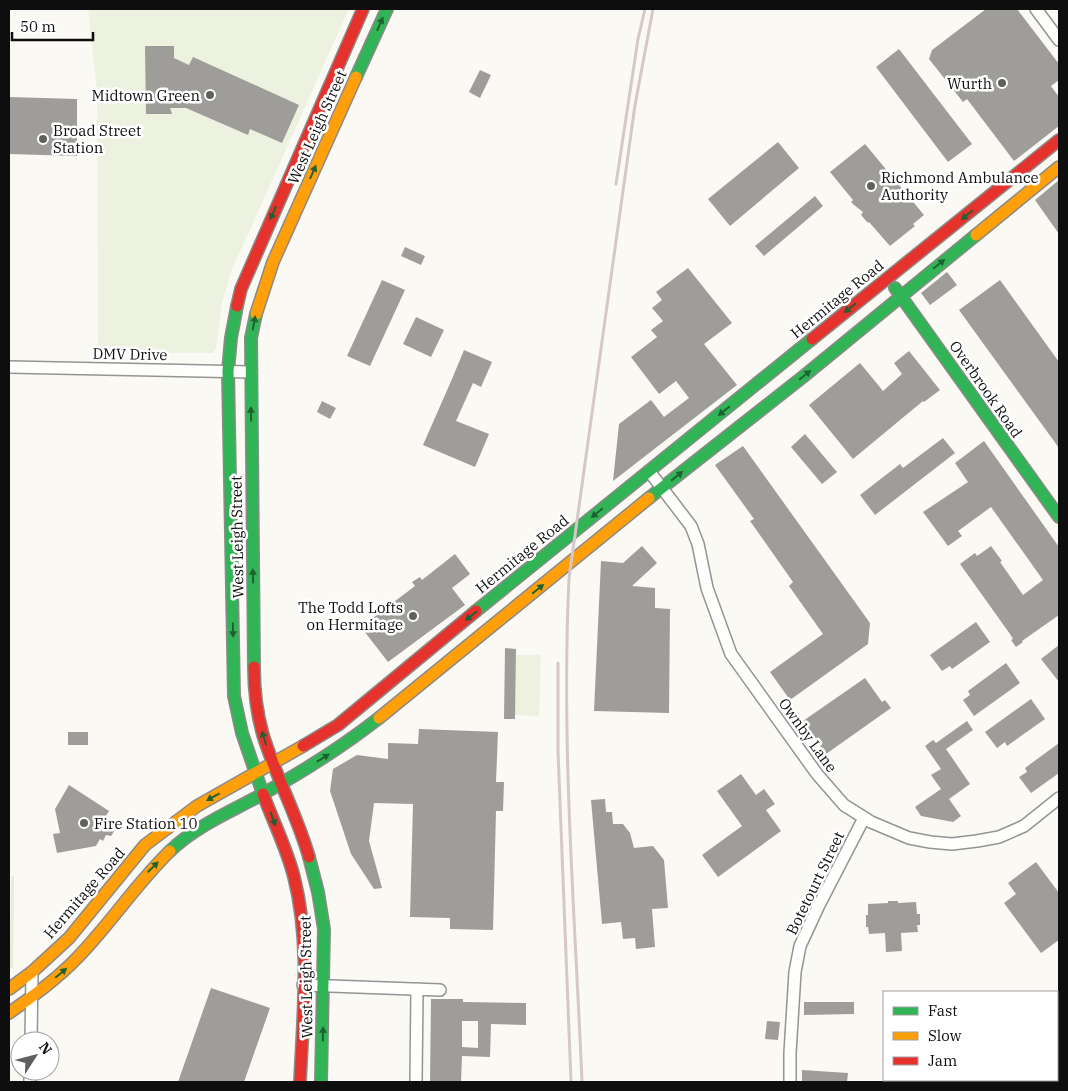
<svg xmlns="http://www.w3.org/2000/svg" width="1068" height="1091" viewBox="0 0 1068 1091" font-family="'IBM Plex Serif',serif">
	<rect width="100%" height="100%" fill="#faf9f4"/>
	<!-- green -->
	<path fill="#e4eed6" d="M 14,876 L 13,968 L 10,968 L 11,877 Z"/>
	<!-- pitch -->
	<path fill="#edf2e0" d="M 88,9 L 349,9 L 231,272 L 222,303 L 216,349 L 213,353 L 98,352 L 97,90 Z
		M 516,655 L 541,655 L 539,716 L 515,715 Z"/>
	<!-- building -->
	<path fill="#9e9d99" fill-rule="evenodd" d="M 986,9 L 1017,9 L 1059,64 L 1059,80 L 1051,86 L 1059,97 L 1059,126 L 1014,161 L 967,99 L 963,102 L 929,59 L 932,50 Z
		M 145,46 L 174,46 L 174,58 L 189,65 L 193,57 L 299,105 L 282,143 L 250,129 L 248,135 L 186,108 L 170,108 L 172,114 L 146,114 Z
		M 899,49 L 972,144 L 948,162 L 876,67 Z
		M 480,70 L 491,75 L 480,98 L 469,92 Z
		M 9,97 L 77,99 L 77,156 L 9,154 Z
		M 778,142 L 799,168 L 730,226 L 708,199 Z
		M 865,144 L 924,215 L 913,224 L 915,226 L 890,246 L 869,222 L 868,223 L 862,216 L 861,215 L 863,212 L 854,205 L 851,202 L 853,200 L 830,172 Z
		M 1059,180 L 1059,234 L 1035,200 Z
		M 815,196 L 823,206 L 764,256 L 755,246 Z
		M 405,247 L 425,256 L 421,265 L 401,256 Z
		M 688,268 L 732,323 L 704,344 L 737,385 L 613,481 L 619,424 L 651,400 L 664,417 L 689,398 L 676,381 L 659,394 L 631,357 L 657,337 L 651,330 L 663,321 L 652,308 L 662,300 L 656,292 Z
		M 947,272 L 957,285 L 930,305 L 921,293 Z
		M 382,280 L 405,290 L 370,366 L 347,356 Z
		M 1000,280 L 1059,362 L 1059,448 L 959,310 Z
		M 416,317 L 444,330 L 431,357 L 403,344 Z
		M 464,350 L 492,362 L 481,387 L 473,383 L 456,421 L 489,434 L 475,467 L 423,445 L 452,379 Z
		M 909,351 L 940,390 L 924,402 L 923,401 L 853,459 L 809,405 L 860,363 L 883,391 L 902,374 L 894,363 Z
		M 322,401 L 336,408 L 330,419 L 317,412 Z
		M 805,434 L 837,472 L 822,484 L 791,447 Z
		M 943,438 L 955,453 L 875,515 L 860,495 L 900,464 L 903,468 Z
		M 984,441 L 1059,547 L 1059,615 L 1022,641 L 1023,642 L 1016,647 L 1011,640 L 1013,639 L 1010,634 L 960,564 L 975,553 L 977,556 L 991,546 L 1002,561 L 1000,562 L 1023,595 L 1043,580 L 991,507 L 958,531 L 962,536 L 948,546 L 923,512 L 968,482 L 955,463 Z
		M 743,446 L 870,623 L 868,644 L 790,700 L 770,672 L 823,634 L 789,586 L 793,582 L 750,521 L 754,519 L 715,465 Z
		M 642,546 L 657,563 L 632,586 L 655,588 L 655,608 L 670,609 L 669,713 L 594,711 L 601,561 L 623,563 Z
		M 455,554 L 470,574 L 452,588 L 465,605 L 388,662 L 361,627 L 415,586 L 412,582 L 420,577 L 422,580 Z
		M 976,622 L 990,642 L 952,669 L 950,666 L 942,671 L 930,655 Z
		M 1059,645 L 1059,682 L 1041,659 Z
		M 505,648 L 516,649 L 515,719 L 504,719 Z
		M 1006,663 L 1020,683 L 974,716 L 963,700 L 970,695 L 968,691 Z
		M 865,678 L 882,702 L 885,700 L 891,708 L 826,754 L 803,721 Z
		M 1031,699 L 1045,719 L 1007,746 L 1005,742 L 997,748 L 985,732 Z
		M 967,721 L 973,730 L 946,749 L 970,784 L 949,799 L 961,816 L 953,822 L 921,816 L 915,807 L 941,789 L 931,775 L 941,769 L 925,746 L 933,740 L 936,743 Z
		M 419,729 L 498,732 L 496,782 L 504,782 L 503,811 L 496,811 L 493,930 L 450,929 L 450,918 L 410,917 L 413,804 L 374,803 L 369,841 L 382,888 L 374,889 L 351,854 L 330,791 L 333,769 L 357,755 L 388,759 L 388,743 L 418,744 Z
		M 68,732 L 88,732 L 88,745 L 68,745 Z
		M 1059,743 L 1059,773 L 1031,793 L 1019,777 L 1027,772 L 1025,768 Z
		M 741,774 L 756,795 L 764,789 L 775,804 L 766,810 L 781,831 L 718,877 L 702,855 L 742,826 L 717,791 Z
		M 69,785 L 109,811 L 104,819 L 117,827 L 111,836 L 106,835 L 103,841 L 100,839 L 96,846 L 57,853 L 53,834 L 60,833 L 55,809 Z
		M 605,799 L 606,812 L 612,812 L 613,824 L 623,824 L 630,833 L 634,848 L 653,846 L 664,860 L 668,908 L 652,909 L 655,947 L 636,949 L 635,938 L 623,939 L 621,922 L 602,924 L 591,800 Z
		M 1036,862 L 1059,893 L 1059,940 L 1041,953 L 1004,903 L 1016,894 L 1008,883 Z
		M 888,901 L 898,901 L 898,903 L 916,902 L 917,914 L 920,914 L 920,925 L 917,925 L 918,932 L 901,933 L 902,951 L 886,952 L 885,933 L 869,934 L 868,927 L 866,927 L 866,915 L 868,915 L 868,904 L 888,903 Z
		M 211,988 L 270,1008 L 244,1082 L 178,1082 Z
		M 431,999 L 463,999 L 463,1002 L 526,1003 L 526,1025 L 491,1024 L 490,1057 L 462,1056 L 461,1082 L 430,1082 ZM 462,1021 L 478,1021 L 478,1048 L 462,1047 Z
		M 804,1002 L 854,1002 L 854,1014 L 804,1015 Z
		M 767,1021 L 780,1022 L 778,1040 L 765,1039 Z
		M 802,1070 L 848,1073 L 847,1082 L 802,1082 Z"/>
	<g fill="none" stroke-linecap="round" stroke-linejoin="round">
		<!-- street casing -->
		<g stroke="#949492" stroke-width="14">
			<path id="street" d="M 1036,9 L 1059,40
				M 9,367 L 251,372
				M 649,471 L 691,526 L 698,544 L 707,588 L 731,654 L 817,774 L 844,805 L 871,822 L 909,838 L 930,842 L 952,844 L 977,841 L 999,837 L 1024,826 L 1059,798
				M 303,985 L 440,990
				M 31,1041 L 32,972
				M 30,1082 L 30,1071
				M 416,1082 L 417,989
				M 790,1082 L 790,1053 L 795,972 L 800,946 L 819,905 L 864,818"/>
		</g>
		<!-- fast casing -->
		<g stroke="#8b8a88" stroke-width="14">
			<path id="fast" d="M 356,77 L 387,9
				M 895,288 L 1059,517
				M 237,306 L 231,338 L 228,371 L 234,696 L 242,733 L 263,794
				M 649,498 L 804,376 L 976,235
				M 476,611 L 812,339
				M 254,667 L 251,338 L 256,314
				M 170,851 C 196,826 230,812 261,795 C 302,772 342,747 379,718
				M 309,857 L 318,892 L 324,929 L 321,1082"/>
		</g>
		<!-- slow casing -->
		<g stroke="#8b8a88" stroke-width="14">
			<path id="slow" d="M 976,235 L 1059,167
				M 256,314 L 273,262 L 356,77
				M 379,718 L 649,498
				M 9,989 L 32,972 L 69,938 L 145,845 L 197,806 L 303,746
				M 9,1013 C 33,996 57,979 77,958 C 110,924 136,884 170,851"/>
		</g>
		<!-- jam casing -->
		<g stroke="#8b8a88" stroke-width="14">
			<path id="jam" d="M 237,306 L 241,289 L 363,9
				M 812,339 L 1059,140
				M 254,667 C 254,689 257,714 263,735 C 276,777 297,815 309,857
				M 303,746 L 338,725 L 476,611
				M 263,794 C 273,821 287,849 294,877 C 311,944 303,1014 300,1082"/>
		</g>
		<!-- street -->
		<use href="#street" stroke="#fefefd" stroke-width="11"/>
		<!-- fast -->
		<use href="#fast" stroke="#30b455" stroke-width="11"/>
		<!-- slow -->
		<use href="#slow" stroke="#ff9f0a" stroke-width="11"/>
		<!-- jam -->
		<use href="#jam" stroke="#e5322d" stroke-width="11"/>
		<!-- rail -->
		<path stroke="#d5c8c7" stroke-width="3" d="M 616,184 L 638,39 L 645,9
			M 558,663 L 558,751 L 571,1082
			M 582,1082 C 575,914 561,746 569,578 L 635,105 L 653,9"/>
	</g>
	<!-- one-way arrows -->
	<defs><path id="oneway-solid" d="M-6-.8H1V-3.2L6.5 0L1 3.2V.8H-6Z" transform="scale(1.25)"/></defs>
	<g fill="#1f6132">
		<use href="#oneway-solid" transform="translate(380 24) rotate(-66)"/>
		<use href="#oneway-solid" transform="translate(313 172) rotate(-66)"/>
		<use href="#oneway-solid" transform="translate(273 213) rotate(114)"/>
		<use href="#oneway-solid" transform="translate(967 215) rotate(141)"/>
		<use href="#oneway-solid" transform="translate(939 264) rotate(-39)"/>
		<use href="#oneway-solid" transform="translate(850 308) rotate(141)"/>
		<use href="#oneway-solid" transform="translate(254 323) rotate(-79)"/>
		<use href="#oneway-solid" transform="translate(805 375) rotate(-39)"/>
		<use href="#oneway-solid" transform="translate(724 411) rotate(141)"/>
		<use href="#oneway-solid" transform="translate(251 414) rotate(-91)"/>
		<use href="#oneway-solid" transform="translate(677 476) rotate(-38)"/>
		<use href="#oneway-solid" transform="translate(597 513) rotate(141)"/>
		<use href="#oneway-solid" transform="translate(253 576) rotate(-91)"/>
		<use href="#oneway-solid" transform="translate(538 589) rotate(-39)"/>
		<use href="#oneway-solid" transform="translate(471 616) rotate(141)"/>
		<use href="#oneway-solid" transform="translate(233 630) rotate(89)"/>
		<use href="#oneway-solid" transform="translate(264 738) rotate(-107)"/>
		<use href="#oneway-solid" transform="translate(323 758) rotate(-31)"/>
		<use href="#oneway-solid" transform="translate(213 797) rotate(151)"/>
		<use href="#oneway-solid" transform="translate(273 819) rotate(70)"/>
		<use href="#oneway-solid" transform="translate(153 867) rotate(-45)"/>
		<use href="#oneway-solid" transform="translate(61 973) rotate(-40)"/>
		<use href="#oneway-solid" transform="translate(323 1034) rotate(-89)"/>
	</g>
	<!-- markers -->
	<g fill="#61605e" stroke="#fff" stroke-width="2">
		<circle cx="1002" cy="83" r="5"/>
		<circle cx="210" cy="95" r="5"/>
		<circle cx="43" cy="139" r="5"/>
		<circle cx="871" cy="186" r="5"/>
		<circle cx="413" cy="616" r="5"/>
		<circle cx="84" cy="823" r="5"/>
	</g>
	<g text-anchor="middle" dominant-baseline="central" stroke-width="5" stroke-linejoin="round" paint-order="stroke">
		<!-- poi labels -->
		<g font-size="15" fill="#0e0e0e" stroke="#fff" text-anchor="end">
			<text x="992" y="83">Wurth</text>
			<text x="200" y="95">Midtown Green</text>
			<text x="53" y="130" text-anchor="start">Broad Street<tspan x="53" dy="17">Station</tspan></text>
			<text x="881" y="177" text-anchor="start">Richmond Ambulance<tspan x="881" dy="17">Authority</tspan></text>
			<text x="403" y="607">The Todd Lofts<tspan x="403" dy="17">on Hermitage</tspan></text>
			<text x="94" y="823" text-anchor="start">Fire Station 10</text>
		</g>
		<!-- street labels -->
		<g font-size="15" fill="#0e0e0e" stroke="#fff">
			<text transform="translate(317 127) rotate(-66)">West Leigh Street</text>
			<text transform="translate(837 299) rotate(-39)">Hermitage Road</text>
			<text transform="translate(130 354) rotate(1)">DMV Drive</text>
			<text transform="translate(986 389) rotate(55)">Overbrook Road</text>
			<text transform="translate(237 537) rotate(-91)">West Leigh Street</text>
			<text transform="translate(522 554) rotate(-39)">Hermitage Road</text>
			<text transform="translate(808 735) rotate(54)">Ownby Lane</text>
			<text transform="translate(815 883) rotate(-64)">Botetourt Street</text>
			<text transform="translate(84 893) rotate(-49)">Hermitage Road</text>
			<text transform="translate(306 977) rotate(-91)">West Leigh Street</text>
		</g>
	</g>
	<!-- border -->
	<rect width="1068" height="1091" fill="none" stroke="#0e0e0e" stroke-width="20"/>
	<!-- legend -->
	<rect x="883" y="991" width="175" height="90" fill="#ffffff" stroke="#9f9f9f"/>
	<rect x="893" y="1007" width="25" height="8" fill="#30b455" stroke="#9f9f9f"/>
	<text x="928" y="1016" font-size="15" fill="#0e0e0e">Fast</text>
	<rect x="893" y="1032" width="25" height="8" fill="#ff9f0a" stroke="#9f9f9f"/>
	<text x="928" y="1041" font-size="15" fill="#0e0e0e">Slow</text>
	<rect x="893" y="1057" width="25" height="8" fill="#e5322d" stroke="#9f9f9f"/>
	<text x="928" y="1066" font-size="15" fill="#0e0e0e">Jam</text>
	<!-- north arrow -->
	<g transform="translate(35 1056) rotate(54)"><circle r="24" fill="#ffffff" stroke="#9f9f9f"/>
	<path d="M0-4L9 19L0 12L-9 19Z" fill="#61605e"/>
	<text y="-8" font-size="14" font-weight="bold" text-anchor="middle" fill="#0e0e0e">N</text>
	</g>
	<!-- scale -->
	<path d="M12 32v8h81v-8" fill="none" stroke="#0e0e0e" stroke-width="2.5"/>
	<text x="20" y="32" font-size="15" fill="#0e0e0e" stroke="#ffffff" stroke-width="4" paint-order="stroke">50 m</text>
</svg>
